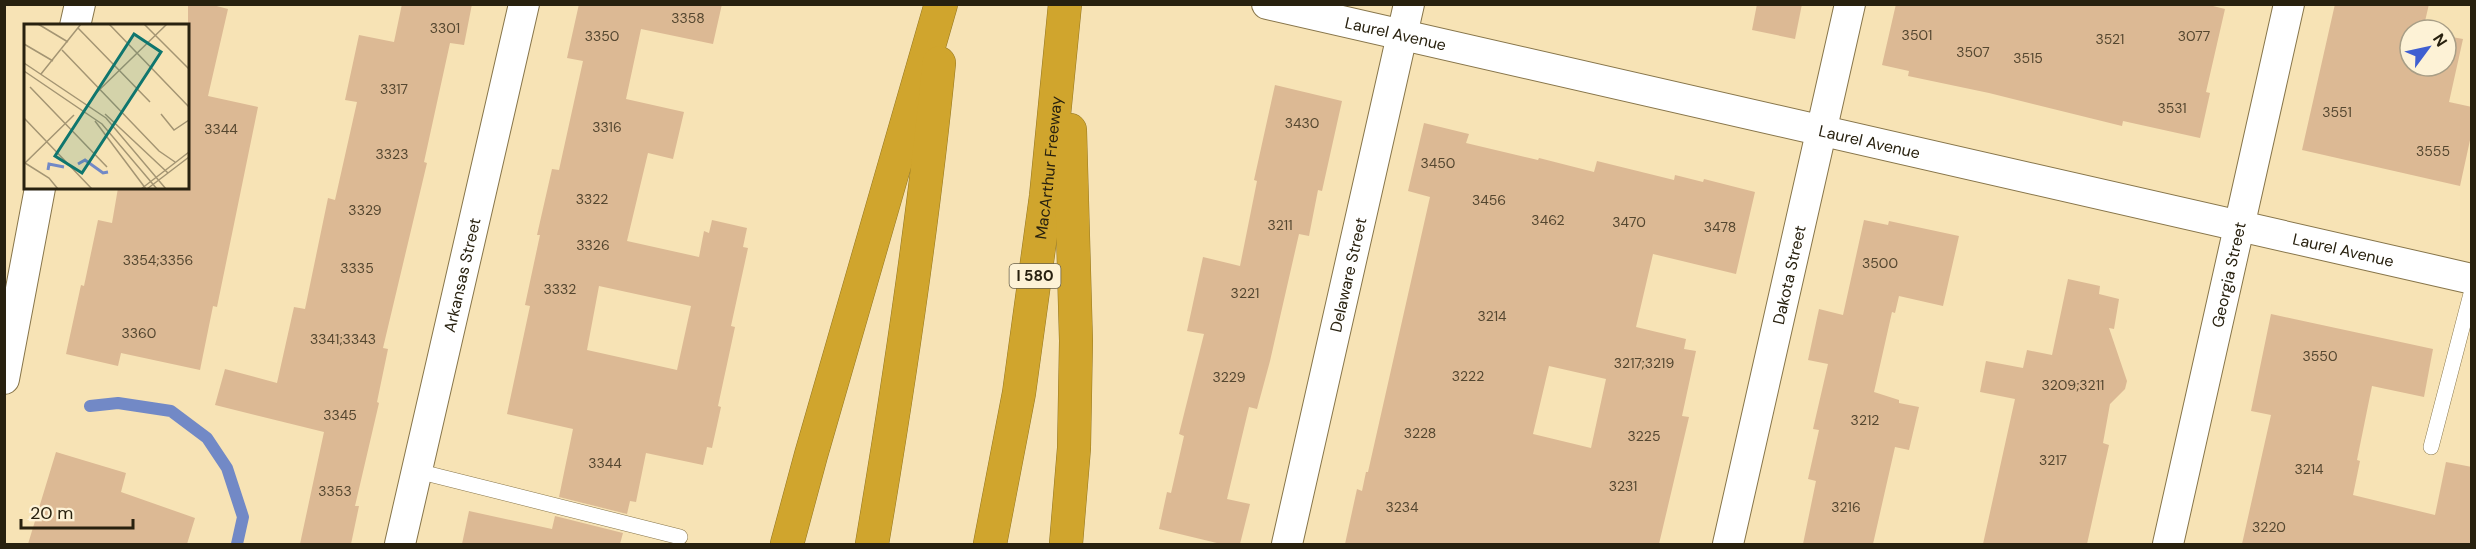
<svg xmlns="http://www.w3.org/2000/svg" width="2476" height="549" viewBox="0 0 2476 549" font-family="'DM Sans',sans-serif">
	<rect width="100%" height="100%" fill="#f7e3b5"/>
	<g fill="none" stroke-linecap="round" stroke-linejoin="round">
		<!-- stream -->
		<path stroke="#7289c6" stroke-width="12" d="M 90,406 L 118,403 L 171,411 L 207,438 L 227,468 L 243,517 L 237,544"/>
	</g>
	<!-- building -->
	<path fill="#dcb994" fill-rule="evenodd" d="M 188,4 L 209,4 L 228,9 L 208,96 L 258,107 L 217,307 L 213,306 L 200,370 L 121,353 L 118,366 L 66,354 L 81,285 L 84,286 L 98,220 L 112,223 L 118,188 L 188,188 Z
		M 402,4 L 472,4 L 464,45 L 450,43 L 424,162 L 427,163 L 383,348 L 388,349 L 377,402 L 379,403 L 355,506 L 359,506 L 351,544 L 300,544 L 324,432 L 215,405 L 225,369 L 277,383 L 294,307 L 305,309 L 328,198 L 335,200 L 357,102 L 345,100 L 359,35 L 394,42 Z
		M 579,4 L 722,4 L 713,44 L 641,29 L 626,99 L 684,112 L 673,159 L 648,153 L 627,241 L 699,257 L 704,231 L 709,233 L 712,220 L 747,228 L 743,247 L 748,248 L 731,326 L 735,327 L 718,406 L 721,407 L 712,448 L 707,447 L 703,465 L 646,453 L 636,502 L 630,501 L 627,514 L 559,497 L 573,429 L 507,414 L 530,306 L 525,305 L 540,235 L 537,235 L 552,169 L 559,170 L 583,61 L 567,58 ZM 599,286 L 691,306 L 677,370 L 587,350 Z
		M 1757,4 L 1802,4 L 1795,39 L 1752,30 Z
		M 1896,4 L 2205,4 L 2225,9 L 2206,92 L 2210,93 L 2200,138 L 2123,121 L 2122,126 L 1989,93 L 1908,76 L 1909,71 L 1882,65 Z
		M 2335,4 L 2429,4 L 2423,30 L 2410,30 L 2410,66 L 2446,66 L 2446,36 L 2463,39 L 2449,102 L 2472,107 L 2472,131 L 2460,186 L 2302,150 Z
		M 1275,85 L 1342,101 L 1322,191 L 1318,190 L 1309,236 L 1299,234 L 1270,361 L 1257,409 L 1249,407 L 1227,499 L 1250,504 L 1240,544 L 1221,544 L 1159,529 L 1167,492 L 1171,493 L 1184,436 L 1179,434 L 1204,334 L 1187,331 L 1203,257 L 1240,266 L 1257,181 L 1254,180 Z
		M 1424,123 L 1469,134 L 1466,143 L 1538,160 L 1539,158 L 1594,172 L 1597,161 L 1674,180 L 1675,175 L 1703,182 L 1704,179 L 1755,192 L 1736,274 L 1653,254 L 1636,327 L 1686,339 L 1684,349 L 1696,351 L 1682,416 L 1689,417 L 1659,544 L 1345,544 L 1357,489 L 1362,491 L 1366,472 L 1368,472 L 1430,197 L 1408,191 ZM 1549,366 L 1606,379 L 1591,448 L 1533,434 Z
		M 1864,220 L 1888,225 L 1889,221 L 1959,236 L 1943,306 L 1899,296 L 1895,313 L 1892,312 L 1874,392 L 1899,400 L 1899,403 L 1919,407 L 1909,450 L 1895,447 L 1873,544 L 1803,544 L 1816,481 L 1808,479 L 1819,430 L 1813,429 L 1828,364 L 1808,360 L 1819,309 L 1843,315 Z
		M 2068,279 L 2100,286 L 2099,294 L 2119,299 L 2114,329 L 2109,328 L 2127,381 L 2125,389 L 2110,404 L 2103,443 L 2109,445 L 2087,544 L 1983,544 L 2015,399 L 1980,392 L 1986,361 L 2023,368 L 2027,350 L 2052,355 Z
		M 2271,314 L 2433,349 L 2424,397 L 2372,386 L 2357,460 L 2360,461 L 2353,495 L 2435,515 L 2446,462 L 2472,467 L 2472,544 L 2242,544 L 2271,415 L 2251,411 Z
		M 56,452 L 126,473 L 121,492 L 195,518 L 187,544 L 28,544 Z
		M 469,511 L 552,529 L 555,516 L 623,533 L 620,544 L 462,544 Z"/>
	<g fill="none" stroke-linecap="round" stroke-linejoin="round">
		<!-- lane casing -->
		<g stroke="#87754a" stroke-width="16">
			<path id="lane" d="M 2431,447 L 2472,290
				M 417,471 L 680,537"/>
		</g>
		<!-- street casing -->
		<g stroke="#87754a" stroke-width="32">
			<g id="street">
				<path id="s1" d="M 1267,4 L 2472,279"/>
				<path d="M 75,26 L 80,4"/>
				<path d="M 4,379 L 40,188"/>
				<path id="s2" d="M 400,544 L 524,4"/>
				<path id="s3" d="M 1287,544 L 1409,4"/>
				<path id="s4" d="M 1728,544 L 1850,4"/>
				<path id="s5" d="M 2168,544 L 2289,4"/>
			</g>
		</g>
		<!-- highway casing -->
		<g stroke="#957722" stroke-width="34">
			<g id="highway">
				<path d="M 787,544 L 811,455 L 941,4"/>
				<path d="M 872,544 C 899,384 923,225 939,63"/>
				<path id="s6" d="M 990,544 L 1019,393 L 1046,196 L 1065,4"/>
				<path d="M 1066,544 L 1074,448 L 1076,341 L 1070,130"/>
			</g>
		</g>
		<!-- lane -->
		<use href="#lane" stroke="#fff" stroke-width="15"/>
		<!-- street -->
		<use href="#street" stroke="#fff" stroke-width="30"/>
		<!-- highway -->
		<use href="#highway" stroke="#d0a52d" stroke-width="33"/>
	</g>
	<g text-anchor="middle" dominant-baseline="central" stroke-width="5" stroke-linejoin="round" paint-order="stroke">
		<!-- number labels -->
		<g font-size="14" fill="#554730">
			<text x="688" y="18">3358</text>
			<text x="445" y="28">3301</text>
			<text x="1917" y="35">3501</text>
			<text x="602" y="36">3350</text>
			<text x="2194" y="36">3077</text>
			<text x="2110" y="39">3521</text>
			<text x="1973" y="52">3507</text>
			<text x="2028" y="58">3515</text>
			<text x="394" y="89">3317</text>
			<text x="2172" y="108">3531</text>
			<text x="2337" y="112">3551</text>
			<text x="1302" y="123">3430</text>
			<text x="607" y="127">3316</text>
			<text x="221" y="129">3344</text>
			<text x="2433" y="151">3555</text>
			<text x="392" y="154">3323</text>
			<text x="1438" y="163">3450</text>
			<text x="592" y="199">3322</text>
			<text x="1489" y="200">3456</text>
			<text x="365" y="210">3329</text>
			<text x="1548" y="220">3462</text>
			<text x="1629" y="222">3470</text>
			<text x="1280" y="225">3211</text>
			<text x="1720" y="227">3478</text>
			<text x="593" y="245">3326</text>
			<text x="158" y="260">3354;3356</text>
			<text x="1880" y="263">3500</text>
			<text x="357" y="268">3335</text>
			<text x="560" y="289">3332</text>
			<text x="1245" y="293">3221</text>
			<text x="1492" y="316">3214</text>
			<text x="139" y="333">3360</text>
			<text x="343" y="339">3341;3343</text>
			<text x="2320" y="356">3550</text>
			<text x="1644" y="363">3217;3219</text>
			<text x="1468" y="376">3222</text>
			<text x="1229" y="377">3229</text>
			<text x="2073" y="385">3209;3211</text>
			<text x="340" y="415">3345</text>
			<text x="1865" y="420">3212</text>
			<text x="1420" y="433">3228</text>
			<text x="1644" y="436">3225</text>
			<text x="2053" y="460">3217</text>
			<text x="605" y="463">3344</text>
			<text x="2309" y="469">3214</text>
			<text x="1623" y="486">3231</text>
			<text x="335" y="491">3353</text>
			<text x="1402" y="507">3234</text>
			<text x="1846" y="507">3216</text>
			<text x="2269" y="527">3220</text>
		</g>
		<!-- shield labels -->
		<rect fill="#fdf2d6" stroke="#68604b" stroke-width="1.5" x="1009.5" y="264" width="51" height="24" rx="4.5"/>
		<g font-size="15" font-weight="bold" fill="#28210f">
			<text x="1035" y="276">I 580</text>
		</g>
		<!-- street labels -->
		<g font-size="16" fill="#28210f" stroke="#fdf2d6">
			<text stroke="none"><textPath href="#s1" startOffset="132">Laurel Avenue</textPath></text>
			<text stroke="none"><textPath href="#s1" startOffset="618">Laurel Avenue</textPath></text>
			<text stroke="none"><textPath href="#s6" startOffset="381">MacArthur Freeway</textPath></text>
			<text stroke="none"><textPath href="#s1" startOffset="1104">Laurel Avenue</textPath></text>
			<text stroke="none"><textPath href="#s2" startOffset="276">Arkansas Street</textPath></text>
			<text stroke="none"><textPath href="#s4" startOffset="276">Dakota Street</textPath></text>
			<text stroke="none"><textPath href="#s3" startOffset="276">Delaware Street</textPath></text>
			<text stroke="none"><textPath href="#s5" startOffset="276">Georgia Street</textPath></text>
		</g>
	</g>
	<!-- overview -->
	<g transform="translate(24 24)">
		<rect width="165" height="165" fill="#f7e3b5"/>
		<path fill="none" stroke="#7289c6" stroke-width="3" d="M 54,140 L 61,136 L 79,149 L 84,148M 24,146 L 25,140 L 40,143"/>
		<path fill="none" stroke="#a49573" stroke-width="1.5" d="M 14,0 L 44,18M 85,0 L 165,83M 120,0 L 165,45M 54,4 L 126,78M 0,20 L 29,37M 38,26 L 135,127 L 151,138M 0,39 L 82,94 L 142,165M 0,47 L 78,100 L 133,165M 17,50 L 57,0M 6,63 L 83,143M 70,71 L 143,0M 81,90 L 144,149M 137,90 L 150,106 L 165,96M 0,94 L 68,165M 71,97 L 122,165M 1,139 L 50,91M 1,139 L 25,154 L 34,165M 117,165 L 165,128M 123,165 L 165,133"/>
		<path fill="#0f766e" fill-opacity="0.15" stroke="#0f766e" stroke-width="3" d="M 110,10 L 137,28 L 58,149 L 31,132 Z"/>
		<rect width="165" height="165" fill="none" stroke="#28210f" stroke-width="3"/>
	</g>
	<!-- border -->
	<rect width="2476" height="549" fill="none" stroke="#28210f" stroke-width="12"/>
	<!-- north arrow -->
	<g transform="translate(2428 48) rotate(57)"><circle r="28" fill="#fdf2d6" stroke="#a89e86" stroke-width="1.5"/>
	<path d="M0-4.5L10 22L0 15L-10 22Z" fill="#3f5fd1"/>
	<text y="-9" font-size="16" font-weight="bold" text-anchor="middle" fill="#28210f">N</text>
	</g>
	<!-- scale -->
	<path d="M21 519v9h112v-9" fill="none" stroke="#28210f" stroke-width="3"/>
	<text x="30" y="519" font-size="18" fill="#28210f" stroke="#fdf2d6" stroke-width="4.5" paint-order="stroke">20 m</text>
</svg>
